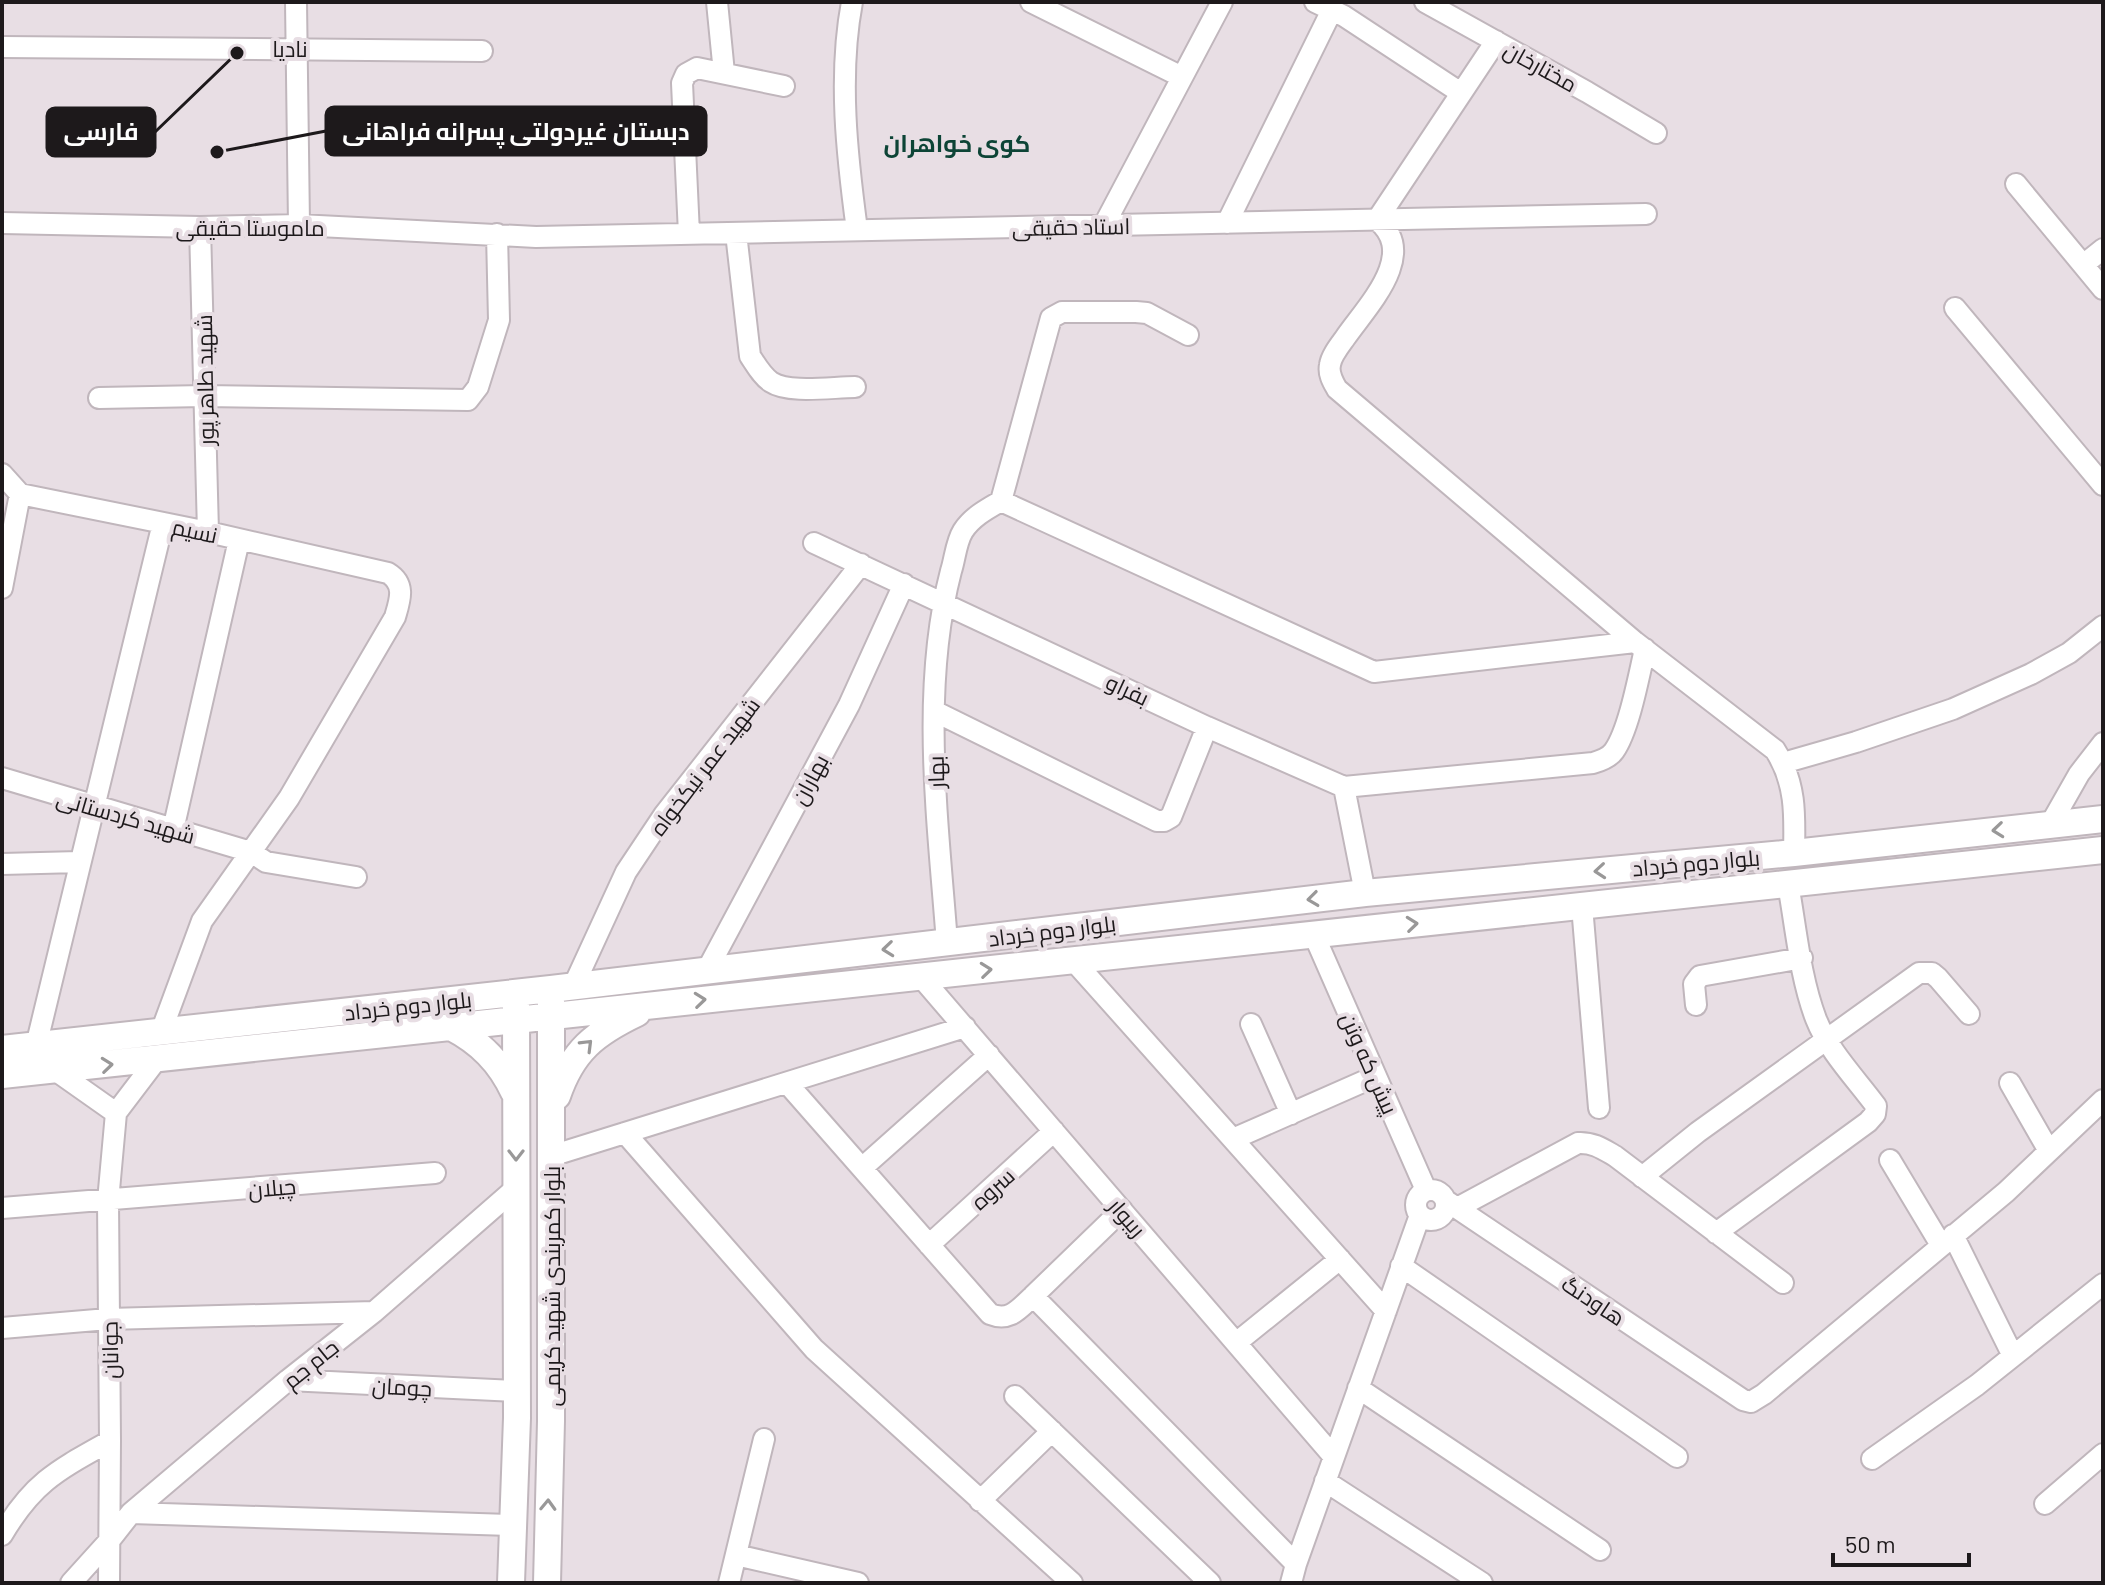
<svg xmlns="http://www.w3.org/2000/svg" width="2105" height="1585" viewBox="0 0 2105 1585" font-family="Barlow,Cairo,sans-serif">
	<rect width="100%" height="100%" fill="#e8dee4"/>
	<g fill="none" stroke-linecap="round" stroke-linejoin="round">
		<!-- minor casing -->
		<g stroke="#c0b6bc" stroke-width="24">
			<path id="minor" d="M 296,2 L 299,225
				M 717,2 L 724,73
				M 852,2 C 838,76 847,156 857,230
				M 1031,2 L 1182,77
				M 1315,2 L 1344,16 L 1461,93
				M 1425,2 L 1587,92 L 1656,133
				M 1496,41 L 1377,220 C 1419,254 1368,305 1345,338 C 1340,345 1331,356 1330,365 C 1328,374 1333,382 1337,389 L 1635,642 L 1775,750 C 1796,782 1795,815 1794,853
				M 2,47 L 482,51
				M 2016,184 L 2103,289
				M 2,223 L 200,227 L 299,225 L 536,237 L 1646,214
				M 1227,223 L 1332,10
				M 1104,225 L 1222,2
				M 200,227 L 208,532
				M 736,233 L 750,356 C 756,365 762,376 771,382 C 789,394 832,387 855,387
				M 689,234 L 682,83 L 686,74 L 697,68 L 784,86
				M 2083,265 L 2103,249
				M 1955,308 L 2103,485
				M 99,398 L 204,396 L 468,400 L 478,387 L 499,320 L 497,234
				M 2,474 L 20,494 L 208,532 L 388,573 C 406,584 400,600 395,617 L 289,798 L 202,921 L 161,1032
				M 1001,501 L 1374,672 L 1635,642
				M 814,543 L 1207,727 L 1344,787 L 1365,893
				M 2,588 L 20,494
				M 934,711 L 1157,821 L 1164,821 L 1171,817 L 1207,727
				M 1783,763 L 1856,742 L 1953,709 L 2031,674 L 2069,653 L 2103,626
				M 2,778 L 251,852 L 266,862 L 356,877
				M 1344,787 L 1593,763 C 1600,761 1609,758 1614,751 C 1629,730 1639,675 1645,649
				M 2050,825 L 2079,774 L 2103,743
				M 173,830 L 239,540
				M 2,864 L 79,862
				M 1582,906 L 1599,1108
				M 1314,935 L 1426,1190
				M 947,943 C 938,822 920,690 951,571 C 955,559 956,542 963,531 C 972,517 987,509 1001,501 L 1051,318 L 1062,312 L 1136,312 L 1147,313 L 1188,335
				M 1073,960 L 1386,1311
				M 707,970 L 849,705 L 904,584
				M 921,977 L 1334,1457
				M 574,985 L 626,872 L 664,815 L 861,564
				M 1696,1005 L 1694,984 L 1700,976 L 1802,958
				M 1251,1024 L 1291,1114
				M 36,1046 L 163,523
				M 55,1070 L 116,1113 L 157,1059
				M 787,1083 L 990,1314 C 1010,1322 1019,1309 1033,1296 L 1296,1564 L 1291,1583
				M 2010,1083 L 2049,1151
				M 625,1133 L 814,1349 L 1072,1583
				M 1233,1139 L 1376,1076
				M 551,1156 L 965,1027
				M 1890,1160 L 1941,1245
				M 862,1168 L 989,1055
				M 1642,1177 L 1698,1132 L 1919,973 L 1932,973 L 1938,978 L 1969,1014
				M1416 1205a15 15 0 1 1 30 0a15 15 0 1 1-30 0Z
				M 1445,1200 L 1743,1400 L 1751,1402 L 1764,1394 L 2006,1192 L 2103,1100
				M 2,1208 L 435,1173
				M 1457,1208 L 1578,1143 C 1593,1142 1603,1149 1615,1156 L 1783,1283
				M 1716,1233 L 1868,1122 L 1875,1114 L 1876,1106 C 1856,1079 1828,1050 1816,1019 C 1800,977 1796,928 1788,884
				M 1953,1235 L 2013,1356
				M 929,1245 L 1054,1131
				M 1401,1266 L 1677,1457
				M 1033,1296 L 1122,1210
				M 2,1328 L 108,1319 L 374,1312
				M 1236,1343 L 1340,1259
				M 288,1380 L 517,1391
				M 1358,1388 L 1600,1550
				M 1015,1396 L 1210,1583
				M 1872,1459 L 1977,1385 L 2103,1284
				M 1325,1481 L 1482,1583
				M 980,1501 L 1052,1431
				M 2045,1504 L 2103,1454
				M 131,1513 L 512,1525
				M 2,1535 C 33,1482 58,1470 110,1441 L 108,1201 L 116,1113
				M 736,1555 L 858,1583
				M 1296,1564 L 1420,1215
				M 71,1583 L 109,1541 L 131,1513 L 288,1380 L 374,1312 L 516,1188
				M 109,1583 L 110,1441
				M 729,1583 L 764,1439"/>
		</g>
		<!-- tertiary casing -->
		<g stroke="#c0b6bc" stroke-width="30">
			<path id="tertiary" d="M 451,1027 C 480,1042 500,1062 514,1092
				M 2,1049 L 551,989 L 1365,893 L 1794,853 L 2103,819
				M 2,1075 L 2103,850
				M 557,1096 C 572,1051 595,1033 637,1013
				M 511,1583 L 517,1418 L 516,1004
				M 547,1583 L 551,1421 L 551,999"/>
		</g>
		<!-- minor -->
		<use href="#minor" stroke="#fff" stroke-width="20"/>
		<!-- tertiary -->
		<use href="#tertiary" stroke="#fff" stroke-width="26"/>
	</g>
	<!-- one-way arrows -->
	<defs><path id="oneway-chevron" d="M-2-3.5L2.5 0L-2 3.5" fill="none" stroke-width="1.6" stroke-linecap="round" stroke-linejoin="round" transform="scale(2)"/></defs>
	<g stroke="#999898">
		<use href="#oneway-chevron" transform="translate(1998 830) rotate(174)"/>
		<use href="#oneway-chevron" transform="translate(1600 871) rotate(175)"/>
		<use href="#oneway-chevron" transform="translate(1313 899) rotate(173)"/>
		<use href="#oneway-chevron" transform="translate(1412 924) rotate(-6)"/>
		<use href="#oneway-chevron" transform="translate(888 949) rotate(174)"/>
		<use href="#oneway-chevron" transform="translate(986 970) rotate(-6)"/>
		<use href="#oneway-chevron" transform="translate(700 1000) rotate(-6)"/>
		<use href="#oneway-chevron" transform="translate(587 1045) rotate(-45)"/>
		<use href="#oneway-chevron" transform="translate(107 1065) rotate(-6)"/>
		<use href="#oneway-chevron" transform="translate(516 1155) rotate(90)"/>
		<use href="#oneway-chevron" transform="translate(548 1505) rotate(-88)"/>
	</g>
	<g text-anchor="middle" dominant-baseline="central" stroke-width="8" stroke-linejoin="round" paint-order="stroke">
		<!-- street labels -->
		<g font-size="22" fill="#1d191b" stroke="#e8dee4">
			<text x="290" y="48">نادیا</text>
			<text transform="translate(1541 66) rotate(29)">مختارخان</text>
			<text transform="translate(1071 226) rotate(-1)">استاد حقیقی</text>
			<text x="250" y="227">ماموستا حقیقی</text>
			<text transform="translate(204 380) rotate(-91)">شهید طاهر پور</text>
			<text transform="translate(195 530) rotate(12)">نسیم</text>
			<text transform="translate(1128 689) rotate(25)">بفراو</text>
			<text transform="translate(704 766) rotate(-53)">شهید عمر نیکخواه</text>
			<text transform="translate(935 772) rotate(-92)">بهار</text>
			<text transform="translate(809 779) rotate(-62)">بهاران</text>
			<text transform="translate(126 816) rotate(16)">شهید کردستانی</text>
			<text transform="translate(1696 862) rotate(-5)">بلوار دوم خرداد</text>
			<text transform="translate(1052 930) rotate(-7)">بلوار دوم خرداد</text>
			<text transform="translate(408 1005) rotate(-6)">بلوار دوم خرداد</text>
			<text transform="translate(1370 1063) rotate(66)">پیش که وتن</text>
			<text transform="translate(272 1187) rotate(-5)">چیلان</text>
			<text transform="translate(992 1188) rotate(-42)">سروه</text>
			<text transform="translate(1128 1217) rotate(49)">ریبوار</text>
			<text transform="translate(551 1286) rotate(-90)">بلوار کمربندی شهید کریمی</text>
			<text transform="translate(1594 1300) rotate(34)">هاودنگ</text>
			<text transform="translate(109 1350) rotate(-91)">جوانان</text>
			<text transform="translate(310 1363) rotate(-39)">جام جم</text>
			<text transform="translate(402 1386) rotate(3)">چومان</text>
		</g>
		<!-- neighbourhood labels -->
		<g font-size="24" font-weight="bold" fill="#0d4436" stroke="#e8dee4">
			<text x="957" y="142">کوی خواهران</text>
		</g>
	</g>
	<!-- callouts -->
	<path fill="none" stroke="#1d191b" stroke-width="3" d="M217 152L326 131M237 53L155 132"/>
	<g fill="#1d191b" stroke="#e8dee4" stroke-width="3">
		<circle cx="217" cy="152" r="8"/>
		<circle cx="237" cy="53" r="8"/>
	</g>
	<g fill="#1d191b" stroke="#1d191b" stroke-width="3">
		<rect x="326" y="107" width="380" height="48" rx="8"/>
		<rect x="47" y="108" width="108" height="48" rx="8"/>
	</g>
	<g font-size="24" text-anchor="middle" font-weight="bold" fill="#fff">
		<text x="516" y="140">دبستان غیردولتی پسرانه فراهانی</text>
		<text x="101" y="140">فارسی</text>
	</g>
	<!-- border -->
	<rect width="2105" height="1585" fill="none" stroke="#1d191b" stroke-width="8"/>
	<!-- scale -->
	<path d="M1833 1553v12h136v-12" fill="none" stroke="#1d191b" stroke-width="4"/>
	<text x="1845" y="1553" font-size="24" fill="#1d191b" stroke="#e8dee4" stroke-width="6" paint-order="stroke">50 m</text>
</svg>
